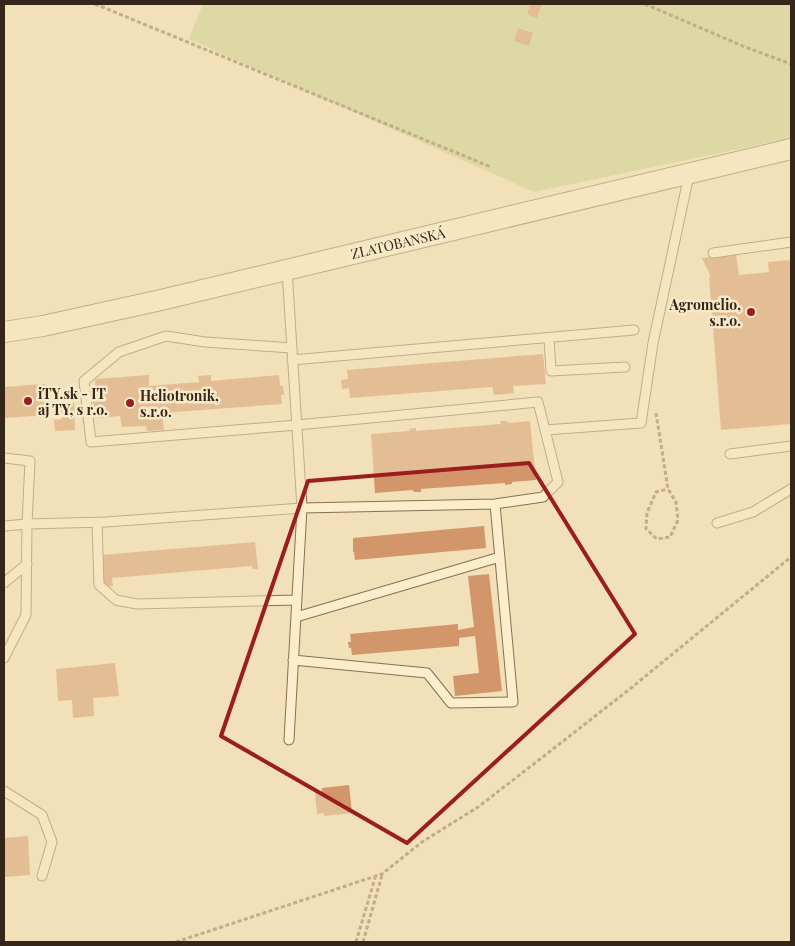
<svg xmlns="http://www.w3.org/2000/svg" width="795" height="946" viewBox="0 0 795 946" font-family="'Playfair Display',serif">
	<rect width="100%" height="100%" fill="#f1e0b8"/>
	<!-- green -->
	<path fill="#c7cf8c" d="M 203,4 L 791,4 L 791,138 L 534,192 L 189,39 Z"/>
	<!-- building -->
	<path fill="#d3966a" d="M 531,4 L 542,4 L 537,18 L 527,14 Z
		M 518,28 L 533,33 L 529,46 L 514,41 Z
		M 736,254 L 739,275 L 769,272 L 768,262 L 791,260 L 791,424 L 721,430 L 709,277 L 711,277 L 702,258 Z
		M 543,354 L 546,384 L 513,386 L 514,393 L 494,395 L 492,387 L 350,398 L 349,388 L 342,389 L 341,380 L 348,379 L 347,370 Z
		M 149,375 L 149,386 L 199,382 L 198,376 L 211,375 L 211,381 L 279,375 L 280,386 L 283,386 L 284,395 L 281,395 L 282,404 L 162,413 L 164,430 L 147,431 L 146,426 L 122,427 L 120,416 L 98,418 L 97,408 L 94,408 L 93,401 L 96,400 L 95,379 Z
		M 45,384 L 47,415 L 4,418 L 4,387 Z
		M 74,402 L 75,430 L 55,431 L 54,420 L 62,419 L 61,404 Z
		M 500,421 L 507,421 L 508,423 L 530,421 L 536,480 L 512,482 L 512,484 L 505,485 L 505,483 L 421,489 L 421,492 L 414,492 L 413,490 L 375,493 L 371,434 L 410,431 L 409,429 L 416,428 L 416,431 L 501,424 Z
		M 484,526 L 486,548 L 355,560 L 354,552 L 353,552 L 353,538 Z
		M 255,542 L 258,569 L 253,569 L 252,566 L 112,578 L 113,586 L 104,587 L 101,555 Z
		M 489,574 L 502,691 L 455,696 L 453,676 L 479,673 L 475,636 L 459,638 L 459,646 L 352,655 L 351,648 L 349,648 L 348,642 L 351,642 L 350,634 L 458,624 L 458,630 L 474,627 L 468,576 Z
		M 115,663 L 119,696 L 93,698 L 94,716 L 73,718 L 72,700 L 58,701 L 56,669 Z
		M 349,785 L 352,813 L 324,816 L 324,813 L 317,814 L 315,792 L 322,791 L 322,788 Z
		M 28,836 L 30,875 L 4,877 L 4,838 Z"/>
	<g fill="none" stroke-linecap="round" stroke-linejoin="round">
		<!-- service casing -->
		<g stroke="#886f52" stroke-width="11">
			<path id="service" d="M 713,253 L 791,242
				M 287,270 C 292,349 297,429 302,508 L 495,504 L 543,497 L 558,482 L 538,402 L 297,425 L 91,442 L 84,381 L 119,352 L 166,336 L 205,342 L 292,348
				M 549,338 L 551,371 L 625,367
				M 292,360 L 634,330
				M 545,430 L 641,423 L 653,343 L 689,175
				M 730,454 L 791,446
				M 4,458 L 30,461 L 27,524 L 106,522 L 302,508 L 289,740
				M 97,522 L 99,585 L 116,600 L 137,604 L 297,600
				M 717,523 L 753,512 L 791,489
				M 4,526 L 27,524 L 26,615 L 4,658
				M 4,583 L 27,564
				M 296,617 L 500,557
				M 293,660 L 427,673 L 451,703 L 513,702 L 495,504
				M 4,791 L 42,815 L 52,842 L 42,876"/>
		</g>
		<!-- tertiary casing -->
		<g stroke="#886f52" stroke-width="22">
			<path id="tertiary" d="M 4,332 L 43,326 L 161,300 L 791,149"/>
		</g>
		<!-- path -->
		<path stroke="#886f52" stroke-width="3" stroke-dasharray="4 2.5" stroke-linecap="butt" d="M 95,4 L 491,167
			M 645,4 L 745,47 L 791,64
			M 656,413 L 668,489 L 676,502 L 678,520 L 670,537 L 657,539 L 646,529 L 647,513 L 656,492 L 668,489
			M 176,942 L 382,874 L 422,842 L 478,807 L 535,763 L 631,688 L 791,557
			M 356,942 L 375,878
			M 363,942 L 382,875"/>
		<!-- service -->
		<use href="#service" stroke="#fcedcb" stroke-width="9"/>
		<!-- tertiary -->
		<use href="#tertiary" stroke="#fcedcb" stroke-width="20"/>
	</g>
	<!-- marked area -->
	<path d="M0 0H795V946H0ZM 529,463 L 635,634 L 407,843 L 221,736 L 308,481 Z" fill="#f1e0b8" fill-opacity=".55" fill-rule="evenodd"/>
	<path fill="none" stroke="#9c1d1e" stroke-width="4" stroke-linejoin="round" d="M 529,463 L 635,634 L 407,843 L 221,736 L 308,481 Z"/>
	<!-- markers -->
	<g fill="#9c1d1e" stroke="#f8eac8" stroke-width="2">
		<circle cx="751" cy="312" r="5"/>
		<circle cx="28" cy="401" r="5"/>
		<circle cx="130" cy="403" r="5"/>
	</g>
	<g text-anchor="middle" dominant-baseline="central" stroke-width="5" stroke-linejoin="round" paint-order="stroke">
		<!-- street labels -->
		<g font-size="14" fill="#352619" stroke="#f8eac8">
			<text transform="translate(398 243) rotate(-13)">ZLATOBANSKÁ</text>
		</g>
		<!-- poi labels -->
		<g font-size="14" font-weight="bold" fill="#352619" stroke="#f8eac8" text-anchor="start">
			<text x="741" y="304" text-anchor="end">Agromelio,<tspan x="741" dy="16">s.r.o.</tspan></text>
			<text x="38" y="393">iTY.sk - IT<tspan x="38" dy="16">aj TY, s r.o.</tspan></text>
			<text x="140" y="395">Heliotronik,<tspan x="140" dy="16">s.r.o.</tspan></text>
		</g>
	</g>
	<!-- border -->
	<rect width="795" height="946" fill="none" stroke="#352619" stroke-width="10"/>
</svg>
